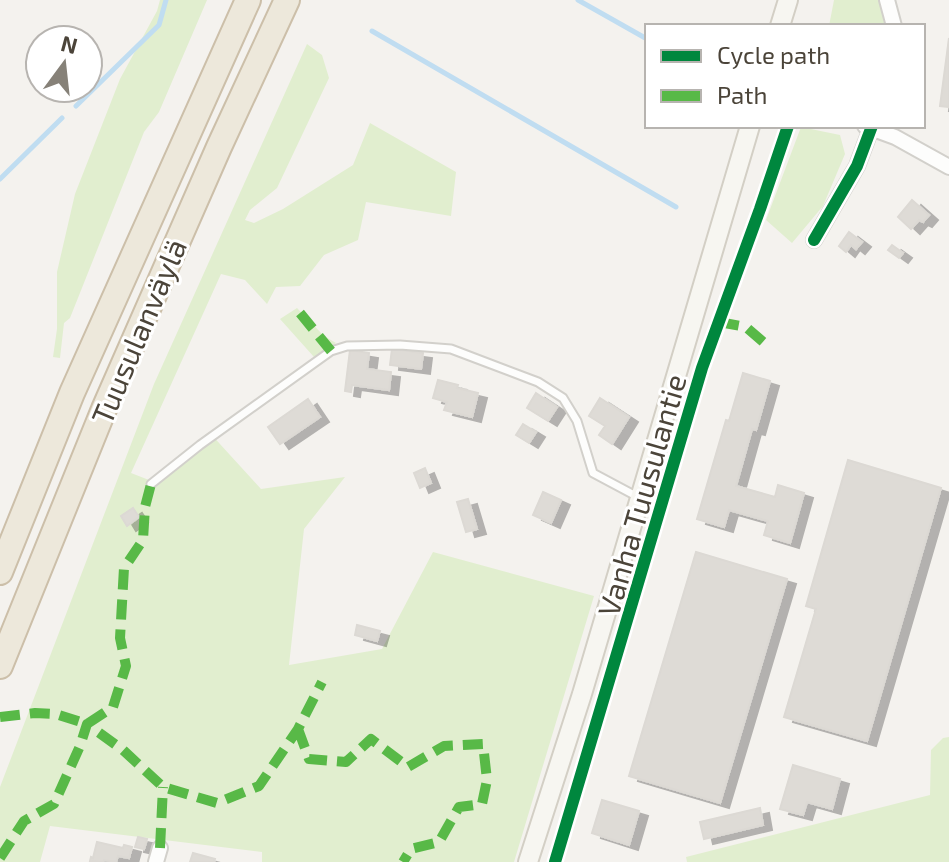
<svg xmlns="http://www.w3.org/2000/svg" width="949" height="862" viewBox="0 0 949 862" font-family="'Exo 2',sans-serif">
	<defs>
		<filter id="shadow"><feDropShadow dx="9" dy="5" stdDeviation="0" flood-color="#0004"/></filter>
	</defs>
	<rect width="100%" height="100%" fill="#f4f2ee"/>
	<!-- green -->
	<path fill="#e1eecf" d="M 160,0 L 207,0 L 159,112 L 144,132 L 70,318 L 64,323 L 60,358 L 53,357 L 57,329 L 57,272 L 75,194 L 120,79 L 157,11 Z
		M 834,0 L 880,0 L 887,15 L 886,26 L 829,26 Z
		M 307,44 L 322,55 L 329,78 L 277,188 L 250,210 L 245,220 L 254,223 L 283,209 L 353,165 L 370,123 L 456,172 L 451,216 L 366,202 L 358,240 L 324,255 L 300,286 L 276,287 L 267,304 L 245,280 L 221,274 L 131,473 L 149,480 L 209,432 L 261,489 L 345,477 L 304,529 L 289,665 L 382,649 L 433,552 L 594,596 L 514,862 L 262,862 L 262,852 L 50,826 L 40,862 L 0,862 L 0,787 L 154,384 Z
		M 801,127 L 840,135 L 845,154 L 823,206 L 792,243 L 766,220 Z
		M 297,308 L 324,336 L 336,343 L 314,357 L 280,319 Z
		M 949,737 L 949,862 L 687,862 L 686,857 L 930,795 L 931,750 L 943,738 Z"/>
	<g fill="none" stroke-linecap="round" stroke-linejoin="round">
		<!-- stream -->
		<path stroke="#c0ddf1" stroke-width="5" d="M 578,0 L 647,39
			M 372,31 L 676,207
			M 76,106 L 159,25 L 166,0
			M 0,179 L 62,118"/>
	</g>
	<!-- building -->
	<path fill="#dedbd6" stroke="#dcd9d4" stroke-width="2" filter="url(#shadow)" d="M 949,38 L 949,107 L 940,106 Z
		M 912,200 L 929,215 L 923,222 L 919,220 L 911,229 L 898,217 Z
		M 849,232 L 862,242 L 856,249 L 851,245 L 846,252 L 839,246 Z
		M 892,245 L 903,253 L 899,258 L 888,250 Z
		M 392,349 L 423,353 L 421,369 L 390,365 Z
		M 350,350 L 369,353 L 367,369 L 391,372 L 389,390 L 352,385 L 351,392 L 345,391 Z
		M 743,373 L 770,381 L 756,430 L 752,429 L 736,486 L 775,497 L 778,485 L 804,493 L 790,543 L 764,535 L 768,521 L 729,510 L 724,527 L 697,519 L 726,420 L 729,421 Z
		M 438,380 L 458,385 L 457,388 L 478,393 L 472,417 L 444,410 L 447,402 L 433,398 Z
		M 536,393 L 557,407 L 548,421 L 527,408 Z
		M 600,398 L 629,417 L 612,444 L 599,435 L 605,426 L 589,416 Z
		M 308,399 L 320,417 L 280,444 L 268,427 Z
		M 523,424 L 536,432 L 529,443 L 516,435 Z
		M 848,460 L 941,488 L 867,741 L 784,717 L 816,609 L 806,606 Z
		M 425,468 L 431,483 L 420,488 L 414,473 Z
		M 543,492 L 561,500 L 551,523 L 533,515 Z
		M 468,499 L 477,529 L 466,532 L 457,502 Z
		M 133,508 L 139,517 L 127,526 L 121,516 Z
		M 696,552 L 787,579 L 720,803 L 629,776 Z
		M 357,625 L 380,631 L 377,641 L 355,635 Z
		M 793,765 L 840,779 L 832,809 L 807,802 L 803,815 L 780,809 Z
		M 602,800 L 639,811 L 629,845 L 592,833 Z
		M 760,808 L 763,825 L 704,839 L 700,822 Z
		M 138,837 L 147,839 L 144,849 L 135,847 Z
		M 97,842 L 123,848 L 124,845 L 132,847 L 129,858 L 118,856 L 116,862 L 104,860 L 103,862 L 90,861 L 91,857 L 93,858 Z
		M 193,853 L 215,859 L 214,862 L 190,862 Z"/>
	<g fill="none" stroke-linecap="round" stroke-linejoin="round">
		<!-- lane casing -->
		<g stroke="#d2d0cb" stroke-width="11">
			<path id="lane" d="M 151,484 L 200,445 L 331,351 L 347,346 L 400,345 L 451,349 L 538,382 L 563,398 L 577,421 L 593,473 L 638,497"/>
		</g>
		<!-- street casing -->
		<g stroke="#d2d0cb" stroke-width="18">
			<path id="street" d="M 887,0 L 894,26
				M 865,126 L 895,137 L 949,167
				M 814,240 L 857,166 L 872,126
				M 156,862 L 160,848"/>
		</g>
		<!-- secondary casing -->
		<g stroke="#d3cfc5" stroke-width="22">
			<path id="secondary" d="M 780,26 L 788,0
				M 528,862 L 582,694 L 750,126"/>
		</g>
		<!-- highway casing -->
		<g stroke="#ccbfa9" stroke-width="28">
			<path id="highway" d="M 0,572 L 72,393 L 248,0
				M 0,666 L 104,409 L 219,147 L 287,0"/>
		</g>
		<!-- lane -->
		<use href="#lane" stroke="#fdfdfc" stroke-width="7"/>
		<!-- street -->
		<use href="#street" stroke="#fdfdfc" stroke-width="14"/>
		<!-- secondary -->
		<use href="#secondary" stroke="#f7f6f1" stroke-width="18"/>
		<!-- highway -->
		<use href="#highway" stroke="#ede8db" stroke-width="24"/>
		<!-- quiet -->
		<path stroke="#58b947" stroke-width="10" stroke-dasharray="20 10" stroke-linecap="butt" d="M 300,313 L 331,351
			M 719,322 L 746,327 L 770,348
			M 0,717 L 35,713 L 56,714 L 87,724 L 113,707 L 126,666 L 120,638 L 124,568 L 143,540 L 145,507 L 151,484
			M 298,729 L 309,759 L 346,762 L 371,739 L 408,767 L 444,746 L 483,744 L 487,780 L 482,804 L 459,807 L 439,842 L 411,849 L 403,862
			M 160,848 L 163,787
			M 0,858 L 24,821 L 54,804 L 80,746 L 87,724 L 123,750 L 163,787 L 217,803 L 259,786 L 298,729 L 322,682"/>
		<!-- cycleway casing -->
		<g stroke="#fff" stroke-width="17">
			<path id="cycleway" d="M 814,240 L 857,166 L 872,126
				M 555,862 L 702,368 L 760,209 L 788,126"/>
		</g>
		<!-- cycleway -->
		<use href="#cycleway" stroke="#00873e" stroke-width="12"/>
	</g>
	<g text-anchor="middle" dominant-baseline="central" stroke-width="6" stroke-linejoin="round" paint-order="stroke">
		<!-- street labels -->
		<g font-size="30" fill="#4b4439" stroke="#fff">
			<text transform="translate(138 331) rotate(-67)">Tuusulanväylä</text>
			<text transform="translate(641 495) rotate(-74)">Vanha Tuusulantie</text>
		</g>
	</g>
	<!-- legend -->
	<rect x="645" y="24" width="280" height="104" fill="#ffffff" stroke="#b7b4b0" stroke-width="2"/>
	<rect x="661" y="50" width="40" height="12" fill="#00873e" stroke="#b7b4b0" stroke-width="2"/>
	<text x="717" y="64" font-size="24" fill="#4b4439">Cycle path</text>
	<rect x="661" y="90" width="40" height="12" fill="#58b947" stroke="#b7b4b0" stroke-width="2"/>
	<text x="717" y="104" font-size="24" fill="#4b4439">Path</text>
	<!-- north arrow -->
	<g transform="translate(64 64) rotate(15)"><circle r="38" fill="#ffffff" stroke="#b7b4b0" stroke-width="2"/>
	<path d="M0-6L14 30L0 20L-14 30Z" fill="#868178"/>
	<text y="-12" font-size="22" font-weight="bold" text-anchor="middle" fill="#4b4439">N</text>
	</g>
</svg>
